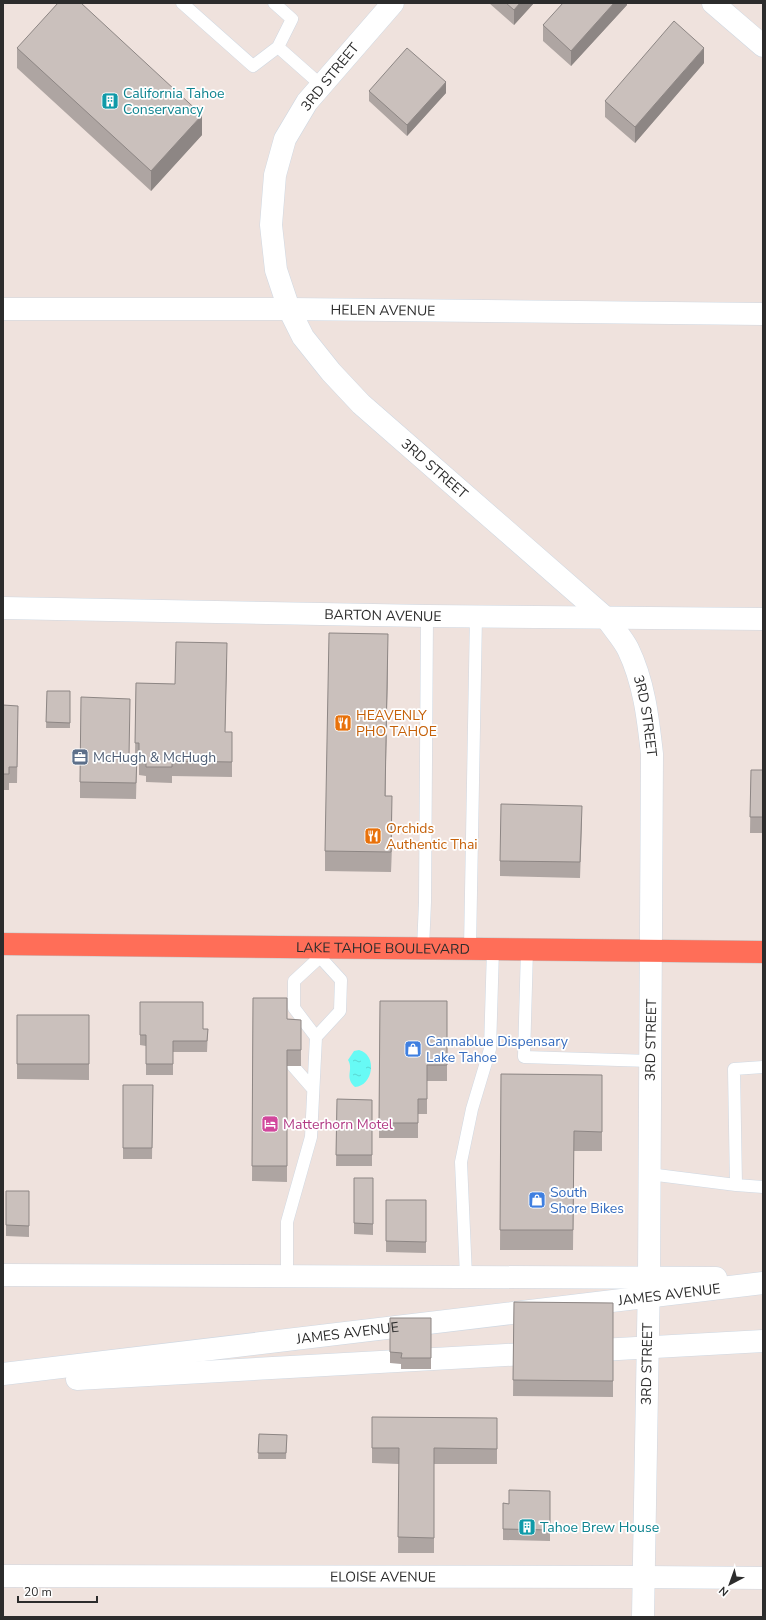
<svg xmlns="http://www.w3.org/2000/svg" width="766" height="1620" viewBox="0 0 766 1620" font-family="'Nunito Sans',sans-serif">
	<defs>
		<pattern id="water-ripples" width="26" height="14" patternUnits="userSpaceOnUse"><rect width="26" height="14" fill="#67faf5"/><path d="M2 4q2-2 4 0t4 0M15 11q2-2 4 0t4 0" fill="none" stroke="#5ad6d2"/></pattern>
	</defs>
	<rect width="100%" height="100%" fill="#efe2dd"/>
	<!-- water -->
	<path fill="url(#water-ripples)" d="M 359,1050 C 378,1055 373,1086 355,1087 C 344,1077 354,1070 348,1060 L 354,1051 Z"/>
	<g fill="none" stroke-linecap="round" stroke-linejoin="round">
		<!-- lane casing -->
		<g stroke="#cfd8e2" stroke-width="13">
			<path id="lane" d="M 182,3 L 253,66 L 278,47 L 292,19 L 274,3
				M 278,47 L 321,85
				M 423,948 L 425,902 L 427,616
				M 470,948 L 476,616
				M 527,949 L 524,1057 L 650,1061
				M 293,1066 L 313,1089
				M 649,1174 L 736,1185 L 763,1187
				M 736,1185 L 734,1069 L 763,1067
				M 287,1275 L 287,1222 L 311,1137 L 316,1037 L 294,1008 L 294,981 L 320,957 L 341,980 L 340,1011 L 316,1037
				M 466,1276 L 461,1162 L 472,1109 L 490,1049 L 493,949"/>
		</g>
		<!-- street casing -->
		<g stroke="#cfd8e2" stroke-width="23">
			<g id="street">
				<path d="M 713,3 L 763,46"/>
				<path id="s1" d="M 3,309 L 289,309 L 763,314"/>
				<path id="s2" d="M 3,608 L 427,616 L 763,619"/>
				<path d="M 3,1275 L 716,1278"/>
				<path d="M 582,1351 L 763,1341"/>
				<path id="s3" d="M 3,1374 L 763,1283"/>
				<path d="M 77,1379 L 542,1353"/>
				<path id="s4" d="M 3,1576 L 643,1577 L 763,1578"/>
			</g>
		</g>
		<!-- secondary casing -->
		<g stroke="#cfd8e2" stroke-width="23">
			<g id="secondary">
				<path id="s5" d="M 393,3 L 307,102 L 285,139 L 275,175 L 271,225 L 276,270 L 289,309 L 303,337 L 331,372 L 361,404 L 607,619 C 614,629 623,639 628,649 C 644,682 648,718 652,754 L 649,1277 L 643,1617"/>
			</g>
		</g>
		<!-- highway casing -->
		<g stroke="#c4c4c4" stroke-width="23">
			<g id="highway">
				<path id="s6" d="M 3,944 L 763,952"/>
			</g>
		</g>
		<!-- lane -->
		<use href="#lane" stroke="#fff" stroke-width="12"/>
		<!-- street -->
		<use href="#street" stroke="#fff" stroke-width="22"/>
		<!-- secondary -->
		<use href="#secondary" stroke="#fff" stroke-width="22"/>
		<!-- highway -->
		<use href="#highway" stroke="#ff6e58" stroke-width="22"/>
	</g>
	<!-- wall -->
	<path fill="#aea5a2" d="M 489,3 L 534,3 L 514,25 Z
		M 627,3 L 627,5 L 571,66 L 543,41 L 543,25 Z
		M 17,48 L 202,135 L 151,191 L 17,68 Z
		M 704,63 L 635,143 L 605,117 L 605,101 Z
		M 369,91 L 446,93 L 407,136 L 369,101 Z
		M 388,654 L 385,796 L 392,816 L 391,872 L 325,871 L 325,851 Z
		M 227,659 L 225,732 L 232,732 L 232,777 L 172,776 L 172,783 L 146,782 L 146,776 L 139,775 L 139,759 L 137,759 L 136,799 L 80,798 L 80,782 L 135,756 L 136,683 L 175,684 Z
		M 47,691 L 70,691 L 70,728 L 46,728 Z
		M 3,705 L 18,721 L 17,783 L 9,783 L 9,790 L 3,790 Z
		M 751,770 L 763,770 L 763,833 L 750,833 Z
		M 582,822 L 580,878 L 500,876 L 500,861 Z
		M 253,998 L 287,1019 L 301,1020 L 301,1066 L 287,1066 L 287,1182 L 252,1181 Z
		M 380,1001 L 447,1001 L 447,1081 L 427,1081 L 427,1114 L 418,1114 L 418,1138 L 379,1138 Z
		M 140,1002 L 203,1029 L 208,1029 L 207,1052 L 173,1052 L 173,1075 L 146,1075 L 146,1046 L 140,1045 Z
		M 17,1015 L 89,1015 L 89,1080 L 17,1079 Z
		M 501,1074 L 602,1075 L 602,1151 L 574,1151 L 573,1250 L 500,1250 Z
		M 123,1085 L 153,1085 L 152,1159 L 123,1159 Z
		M 337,1099 L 372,1100 L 372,1166 L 336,1166 Z
		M 354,1178 L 373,1178 L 373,1235 L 354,1234 Z
		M 6,1191 L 29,1191 L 29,1237 L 6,1236 Z
		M 386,1200 L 426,1200 L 426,1253 L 386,1252 Z
		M 514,1302 L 613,1303 L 613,1397 L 513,1396 Z
		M 390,1318 L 431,1318 L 431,1369 L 401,1369 L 401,1364 L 390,1363 Z
		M 372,1417 L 497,1418 L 497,1464 L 434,1464 L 434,1553 L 398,1553 L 399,1464 L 372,1463 Z
		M 259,1434 L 287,1435 L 286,1459 L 258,1459 Z
		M 550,1491 L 550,1541 L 503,1540 L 503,1503 L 509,1504 Z"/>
	<!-- shaded-wall -->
	<path fill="#8d8684" d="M 520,3 L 534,3 L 514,25 L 514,10 Z
		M 614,3 L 627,3 L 627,5 L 571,66 L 571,51 Z
		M 704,48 L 704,63 L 635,143 L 635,127 Z
		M 446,82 L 446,93 L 407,136 L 407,125 Z
		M 202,115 L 202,135 L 151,191 L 151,171 Z
		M 388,634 L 388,654 L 385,816 L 385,796 Z
		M 392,796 L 392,816 L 391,872 L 391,852 Z"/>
	<!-- building -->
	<path fill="#cac0bc" stroke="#8d8684" d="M 58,3 L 81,3 L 202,115 L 151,171 L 17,48 Z
		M 506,3 L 520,3 L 514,10 Z
		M 563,3 L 614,3 L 571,51 L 543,25 Z
		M 674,21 L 704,48 L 635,127 L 605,101 Z
		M 407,48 L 446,82 L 407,125 L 369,91 Z
		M 329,633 L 388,634 L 385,796 L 392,796 L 391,852 L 325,851 Z
		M 176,642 L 227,643 L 225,732 L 232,732 L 232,762 L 172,761 L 172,767 L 146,767 L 146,760 L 139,759 L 139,743 L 135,743 L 136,683 L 175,684 Z
		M 47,691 L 70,691 L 70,723 L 46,722 Z
		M 81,697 L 130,699 L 129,756 L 137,756 L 136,783 L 80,782 Z
		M 3,705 L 18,706 L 17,767 L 9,767 L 9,774 L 3,774 Z
		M 751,770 L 763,770 L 763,817 L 750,817 Z
		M 501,804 L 582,806 L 580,862 L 500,861 Z
		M 253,998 L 287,998 L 287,1019 L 301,1020 L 301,1050 L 287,1050 L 287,1166 L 252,1166 Z
		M 380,1001 L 447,1001 L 447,1065 L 427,1065 L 427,1099 L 418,1099 L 418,1123 L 379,1123 Z
		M 140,1002 L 203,1002 L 203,1029 L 208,1029 L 207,1041 L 173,1041 L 173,1064 L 146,1064 L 146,1035 L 140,1035 Z
		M 17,1015 L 89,1015 L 89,1064 L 17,1064 Z
		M 501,1074 L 602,1075 L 602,1132 L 574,1131 L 573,1230 L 500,1230 Z
		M 123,1085 L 153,1085 L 152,1148 L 123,1148 Z
		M 337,1099 L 372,1100 L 372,1155 L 336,1155 Z
		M 354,1178 L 373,1178 L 373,1224 L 354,1223 Z
		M 6,1191 L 29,1191 L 29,1226 L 6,1225 Z
		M 386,1200 L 426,1200 L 426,1242 L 386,1241 Z
		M 514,1302 L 613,1303 L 613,1381 L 513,1380 Z
		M 390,1318 L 431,1318 L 431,1358 L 401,1358 L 402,1353 L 390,1352 Z
		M 372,1417 L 497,1418 L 497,1449 L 434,1448 L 434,1538 L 398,1537 L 399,1448 L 372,1448 Z
		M 259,1434 L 287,1435 L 286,1453 L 258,1453 Z
		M 509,1490 L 550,1491 L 550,1530 L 503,1529 L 503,1503 L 509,1504 Z"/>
	<!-- icons -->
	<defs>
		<g id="building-square" transform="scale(0.9)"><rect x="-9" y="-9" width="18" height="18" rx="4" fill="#0f9aa8" stroke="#fff"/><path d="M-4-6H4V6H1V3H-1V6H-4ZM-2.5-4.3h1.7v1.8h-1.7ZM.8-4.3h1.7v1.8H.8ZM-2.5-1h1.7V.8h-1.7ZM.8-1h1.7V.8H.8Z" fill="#fff"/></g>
		<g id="restaurant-square" transform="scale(0.9)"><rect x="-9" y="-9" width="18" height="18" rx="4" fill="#e8710a" stroke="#fff"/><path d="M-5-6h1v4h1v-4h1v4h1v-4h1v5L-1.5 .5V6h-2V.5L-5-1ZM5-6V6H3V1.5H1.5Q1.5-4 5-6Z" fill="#fff"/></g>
		<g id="office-square" transform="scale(0.9)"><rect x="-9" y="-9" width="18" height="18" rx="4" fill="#5c6f8a" stroke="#fff"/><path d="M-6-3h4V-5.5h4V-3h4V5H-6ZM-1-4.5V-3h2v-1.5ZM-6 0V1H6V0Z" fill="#fff"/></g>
		<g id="shop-square" transform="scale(0.9)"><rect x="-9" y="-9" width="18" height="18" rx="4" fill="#3f7fe0" stroke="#fff"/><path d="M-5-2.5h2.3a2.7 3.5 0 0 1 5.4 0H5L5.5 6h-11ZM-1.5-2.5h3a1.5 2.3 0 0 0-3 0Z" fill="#fff"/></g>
		<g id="hotel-square" transform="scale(0.9)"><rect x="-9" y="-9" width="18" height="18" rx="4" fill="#d1479c" stroke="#fff"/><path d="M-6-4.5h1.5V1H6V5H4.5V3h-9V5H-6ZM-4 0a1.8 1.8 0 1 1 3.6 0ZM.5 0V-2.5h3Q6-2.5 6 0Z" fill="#fff"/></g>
	</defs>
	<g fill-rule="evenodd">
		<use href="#building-square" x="110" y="101"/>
		<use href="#restaurant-square" x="343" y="723"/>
		<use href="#office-square" x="80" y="757"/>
		<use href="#restaurant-square" x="373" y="836"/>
		<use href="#shop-square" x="413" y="1049"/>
		<use href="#hotel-square" x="270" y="1124"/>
		<use href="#shop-square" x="537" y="1200"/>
		<use href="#building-square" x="527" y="1527"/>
	</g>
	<g text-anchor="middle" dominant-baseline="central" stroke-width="3.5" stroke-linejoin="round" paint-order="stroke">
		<!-- street labels -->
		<g font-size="14" fill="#2c2c2c" stroke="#fff">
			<text transform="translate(330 77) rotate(-51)">3RD STREET</text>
			<text stroke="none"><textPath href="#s1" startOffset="380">HELEN AVENUE</textPath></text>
			<text stroke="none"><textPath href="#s5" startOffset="566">3RD STREET</textPath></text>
			<text stroke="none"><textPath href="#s2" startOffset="380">BARTON AVENUE</textPath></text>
			<text stroke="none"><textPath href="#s5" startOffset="901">3RD STREET</textPath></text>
			<text stroke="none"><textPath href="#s6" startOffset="380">LAKE TAHOE BOULEVARD</textPath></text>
			<text transform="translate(651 1040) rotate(-89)">3RD STREET</text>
			<text stroke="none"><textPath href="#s3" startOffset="671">JAMES AVENUE</textPath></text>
			<text stroke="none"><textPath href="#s3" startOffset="347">JAMES AVENUE</textPath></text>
			<text transform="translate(647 1364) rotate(-89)">3RD STREET</text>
			<text stroke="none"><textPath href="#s4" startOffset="380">ELOISE AVENUE</textPath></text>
		</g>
		<!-- culture labels -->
		<g font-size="14" fill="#0d838f" stroke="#fff" text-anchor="start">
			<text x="123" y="93">California Tahoe<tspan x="123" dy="16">Conservancy</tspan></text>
			<text x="540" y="1527">Tahoe Brew House</text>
		</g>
		<!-- food labels -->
		<g font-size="14" fill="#c56008" stroke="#fff" text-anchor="start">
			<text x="356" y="715">HEAVENLY<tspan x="356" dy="16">PHO TAHOE</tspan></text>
			<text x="386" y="828">Orchids<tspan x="386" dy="16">Authentic Thai</tspan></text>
		</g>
		<!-- service labels -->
		<g font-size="14" fill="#4e5e75" stroke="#fff" text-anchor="start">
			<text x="93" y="757">McHugh &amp; McHugh</text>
		</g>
		<!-- shop labels -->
		<g font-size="14" fill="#366cbe" stroke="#fff" text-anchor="start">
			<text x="426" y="1041">Cannablue Dispensary<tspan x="426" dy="16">Lake Tahoe</tspan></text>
			<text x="550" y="1192">South<tspan x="550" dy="16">Shore Bikes</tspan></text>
		</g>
		<!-- hotel labels -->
		<g font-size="14" fill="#b23c85" stroke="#fff" text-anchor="start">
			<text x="283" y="1124">Matterhorn Motel</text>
		</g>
	</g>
	<!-- border -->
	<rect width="766" height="1620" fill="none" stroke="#2c2c2c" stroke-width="8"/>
	<!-- north arrow -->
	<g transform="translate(730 1584) rotate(221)" stroke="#ffffff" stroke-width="3" paint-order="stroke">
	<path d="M0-3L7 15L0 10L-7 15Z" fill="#2c2c2c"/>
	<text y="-6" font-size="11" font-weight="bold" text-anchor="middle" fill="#2c2c2c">N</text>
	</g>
	<!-- scale -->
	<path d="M18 1596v6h79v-6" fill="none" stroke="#2c2c2c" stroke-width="2"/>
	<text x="24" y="1596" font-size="12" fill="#2c2c2c" stroke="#ffffff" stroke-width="3" paint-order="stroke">20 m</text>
</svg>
